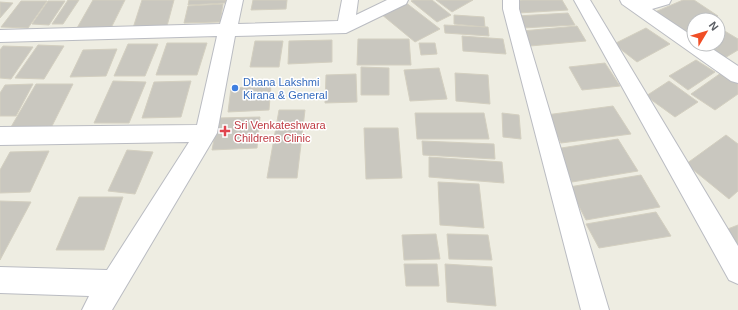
<svg xmlns="http://www.w3.org/2000/svg" width="738" height="310" viewBox="0 0 738 310" font-family="Helvetica,sans-serif">
	<rect width="100%" height="100%" fill="#eeede2"/>
	<!-- building -->
	<path fill="#c9c7bf" stroke="#d3cfc0" d="M 68,0 L 79,0 L 63,24 L 52,24 Z
		M 93,0 L 125,0 L 111,28 L 77,28 Z
		M 142,0 L 174,0 L 167,26 L 133,28 Z
		M 189,0 L 226,0 L 225,3 L 188,5 Z
		M 253,0 L 287,0 L 286,9 L 251,10 Z
		M 413,0 L 432,0 L 451,15 L 437,22 L 411,1 Z
		M 436,0 L 473,0 L 452,12 Z
		M 522,0 L 562,0 L 568,10 L 518,13 L 512,1 Z
		M 683,0 L 694,0 L 718,16 L 710,20 L 694,20 L 694,27 L 683,32 L 655,12 Z
		M 21,1 L 47,1 L 28,28 L 1,27 Z
		M 48,1 L 65,1 L 49,25 L 32,24 Z
		M 0,2 L 13,3 L 0,18 Z
		M 405,2 L 440,29 L 415,42 L 381,14 Z
		M 223,4 L 220,22 L 184,23 L 188,6 Z
		M 568,13 L 575,25 L 523,28 L 517,16 Z
		M 454,15 L 484,17 L 485,27 L 454,24 Z
		M 444,25 L 488,27 L 489,36 L 445,33 Z
		M 577,26 L 586,41 L 530,46 L 522,31 Z
		M 718,27 L 738,39 L 738,50 L 723,59 L 699,44 L 718,44 Z
		M 646,28 L 670,44 L 637,62 L 614,44 Z
		M 462,36 L 503,39 L 506,54 L 463,51 Z
		M 358,39 L 409,39 L 411,65 L 357,65 Z
		M 332,40 L 332,62 L 288,64 L 289,41 Z
		M 255,41 L 283,41 L 279,67 L 250,67 Z
		M 167,43 L 207,43 L 197,75 L 156,75 Z
		M 419,43 L 435,43 L 437,54 L 421,55 Z
		M 128,44 L 158,44 L 145,76 L 114,76 Z
		M 38,45 L 64,46 L 44,79 L 15,78 Z
		M 3,46 L 33,47 L 11,79 L 0,78 L 0,50 Z
		M 117,49 L 106,76 L 70,77 L 83,50 Z
		M 696,60 L 715,72 L 688,90 L 669,76 Z
		M 605,63 L 620,86 L 582,90 L 569,67 Z
		M 361,67 L 389,68 L 389,95 L 361,95 Z
		M 439,68 L 447,99 L 410,101 L 404,70 Z
		M 455,73 L 488,75 L 490,104 L 456,101 Z
		M 721,73 L 738,83 L 738,94 L 715,110 L 691,94 Z
		M 356,74 L 357,102 L 325,103 L 326,75 Z
		M 113,81 L 146,82 L 129,123 L 94,123 Z
		M 191,81 L 181,117 L 142,118 L 154,82 Z
		M 669,81 L 698,102 L 675,117 L 646,96 Z
		M 33,84 L 16,116 L 0,116 L 0,93 L 5,85 Z
		M 36,84 L 73,84 L 52,126 L 11,127 Z
		M 271,86 L 269,110 L 228,112 L 231,88 Z
		M 613,106 L 631,134 L 561,143 L 546,115 Z
		M 279,110 L 305,110 L 297,178 L 267,178 Z
		M 415,113 L 484,113 L 489,139 L 417,139 Z
		M 502,113 L 519,115 L 521,139 L 503,137 Z
		M 260,117 L 257,148 L 212,150 L 218,118 Z
		M 364,128 L 398,128 L 402,178 L 366,179 Z
		M 726,135 L 738,144 L 738,191 L 729,199 L 686,164 Z
		M 618,139 L 638,171 L 572,182 L 555,149 Z
		M 422,141 L 494,144 L 495,159 L 423,155 Z
		M 127,150 L 153,152 L 135,194 L 108,191 Z
		M 49,151 L 30,192 L 0,193 L 0,170 L 10,152 Z
		M 429,157 L 502,162 L 504,183 L 429,177 Z
		M 641,175 L 660,207 L 586,220 L 569,187 Z
		M 438,182 L 479,184 L 484,228 L 440,225 Z
		M 79,197 L 123,197 L 104,250 L 56,250 Z
		M 0,201 L 31,202 L 0,260 Z
		M 656,212 L 671,236 L 599,248 L 586,224 Z
		M 738,225 L 738,245 L 725,230 Z
		M 436,234 L 440,259 L 404,260 L 402,235 Z
		M 447,234 L 488,235 L 492,260 L 449,259 Z
		M 404,264 L 437,264 L 439,286 L 406,286 Z
		M 445,264 L 492,267 L 496,306 L 447,302 Z"/>
	<g fill="none" stroke-linecap="round" stroke-linejoin="round">
		<!-- minor casing -->
		<g stroke="#babcc2" stroke-width="2">
			<path id="minor" d="M 227,0 L 243,0 L 238,24 L 338,21 L 342,0 L 358,0 L 356,15 L 387,0 L 408,0 L 406,4 L 346,33 L 235,36 L 217,133 L 112,310 L 82,310 L 89,296 L 0,293 L 0,267 L 107,270 L 189,142 L 0,145 L 0,127 L 197,125 L 217,36 L 0,42 L 0,30 L 220,24 Z
				M 503,0 L 519,0 L 519,9 L 609,310 L 581,310 L 503,9 Z
				M 574,0 L 590,0 L 738,246 L 738,284 L 729,280 Z
				M 620,0 L 671,0 L 669,4 L 652,9 L 694,37 L 694,44 L 705,44 L 738,66 L 738,83 L 731,81 L 622,4 Z"/>
		</g>
		<!-- minor -->
		<use href="#minor" fill="#fff" fill-rule="evenodd"/>
	</g>
	<!-- markers -->
	<circle fill="#3f7fe0" stroke="#fff" stroke-width="1.5" cx="235" cy="88" r="4"/>
	<path fill="#e0444e" stroke="#fff" stroke-width="1.5" d="M223 125h4v4h4v4h-4v4h-4v-4h-4v-4h4z"/>
	<g text-anchor="middle" dominant-baseline="central" stroke-width="3" stroke-linejoin="round" paint-order="stroke">
		<!-- shop labels -->
		<g font-size="11" fill="#366cbe" stroke="#fff" text-anchor="start">
			<text x="243" y="82">Dhana Lakshmi<tspan x="243" dy="13">Kirana &amp; General</tspan></text>
		</g>
		<!-- health labels -->
		<g font-size="11" fill="#be3a42" stroke="#fff" text-anchor="start">
			<text x="234" y="125">Sri Venkateshwara<tspan x="234" dy="13">Childrens Clinic</tspan></text>
		</g>
	</g>
	<!-- north arrow -->
	<g transform="translate(706 32) rotate(52)"><circle r="19" fill="#ffffff" stroke="#bdbfc1"/>
	<path d="M0-3L7 15L0 10L-7 15Z" fill="#f04e26"/>
	<text y="-6" font-size="11" font-weight="bold" text-anchor="middle" fill="#5b5e64">N</text>
	</g>
</svg>
